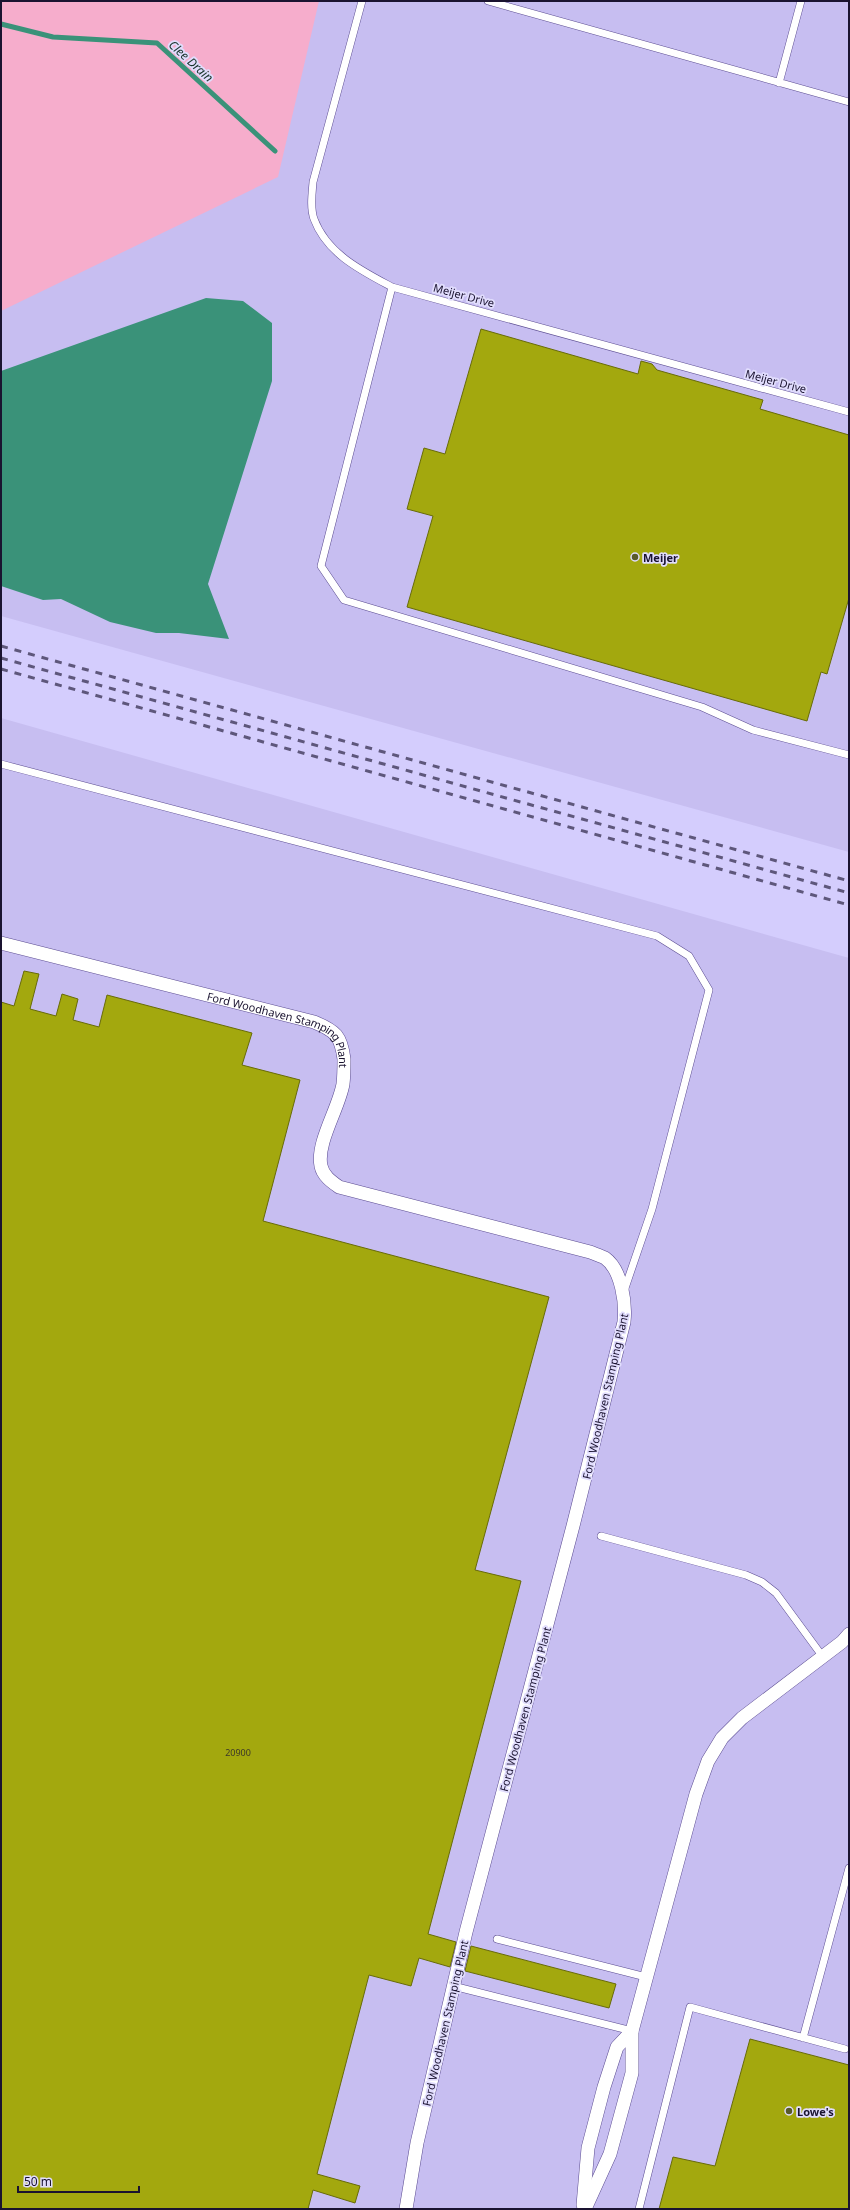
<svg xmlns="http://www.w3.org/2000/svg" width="850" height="2210" viewBox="0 0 850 2210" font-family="'Noto Sans',sans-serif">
	<rect width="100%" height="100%" fill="#d4cdfd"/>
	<!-- built -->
	<path fill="#c7bef1" d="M 1,1 L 849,1 L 849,852 L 1,616 Z
		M 1,718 L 849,958 L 849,2209 L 1,2209 Z"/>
	<!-- green -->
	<path fill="#f6adcc" d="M 1,1 L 319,1 L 278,177 L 1,311 Z"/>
	<!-- water -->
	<path fill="#3a9279" d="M 206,298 L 243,301 L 272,323 L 272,381 L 208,584 L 229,639 L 179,633 L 156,633 L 110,622 L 61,599 L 43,600 L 1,586 L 1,371 Z"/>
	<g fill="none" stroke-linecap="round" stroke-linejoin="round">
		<!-- stream -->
		<path stroke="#3a9279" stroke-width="5" d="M 1,24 L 53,37 L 157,43 L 275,151"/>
	</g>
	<!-- building -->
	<path fill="#a3a80e" stroke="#686b08" d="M 481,329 L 638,374 L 641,361 L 652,364 L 657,370 L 763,400 L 760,409 L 849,435 L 849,598 L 827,674 L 821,672 L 807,721 L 407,607 L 433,516 L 407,509 L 424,448 L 445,454 Z
		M 24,971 L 39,974 L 30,1009 L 56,1016 L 62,994 L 78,999 L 73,1020 L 99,1027 L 107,995 L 252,1033 L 242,1065 L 300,1080 L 263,1221 L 549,1297 L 475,1570 L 521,1581 L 428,1934 L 456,1942 L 450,1967 L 419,1958 L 411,1986 L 369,1975 L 317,2174 L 360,2186 L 355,2203 L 313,2190 L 308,2209 L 1,2209 L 1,1002 L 14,1006 Z
		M 471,1946 L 616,1984 L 609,2008 L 465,1971 Z
		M 750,2039 L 849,2065 L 849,2209 L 659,2209 L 673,2157 L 715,2166 Z"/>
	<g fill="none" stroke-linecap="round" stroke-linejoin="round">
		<!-- service casing -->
		<g stroke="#5b4c91" stroke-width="8">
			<path id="service" d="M 362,1 L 313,182 C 312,194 310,208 314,219 C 327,254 362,271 392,287 L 849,412
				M 488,1 L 849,102
				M 779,83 L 801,1
				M 392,287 L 321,566 L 344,600 L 702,707 L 753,730 L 849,755
				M 1,764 L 657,936 L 689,956 L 709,990 L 652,1209 L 624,1291
				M 601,1536 L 746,1575 L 762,1582 L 776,1593 L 823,1657
				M 497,1939 L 646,1977
				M 453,1986 L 632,2031
				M 803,2038 L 849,1868
				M 639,2209 L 690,2007 L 845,2049"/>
		</g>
		<!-- minor casing -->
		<g stroke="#5b4c91" stroke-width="14">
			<g id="minor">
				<path id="s1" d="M 1,943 L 314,1022 C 336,1031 341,1036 344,1059 C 344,1067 344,1076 343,1084 C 339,1108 316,1143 321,1166 C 323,1176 332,1182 339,1187 L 590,1252 C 595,1254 601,1256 605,1258 C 622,1270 626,1304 624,1322 L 573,1526 L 466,1932 L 417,2143 L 406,2209"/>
				<path d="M 583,2205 L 588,2148 L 604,2087 L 617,2047 L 632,2031"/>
				<path d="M 585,2209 L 610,2154 L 632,2073 L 632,2031 L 696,1794 L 708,1761 L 722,1738 L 742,1718 L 842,1642 L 849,1634"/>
			</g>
		</g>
		<!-- service -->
		<use href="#service" stroke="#fff" stroke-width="7"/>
		<!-- minor -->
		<use href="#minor" stroke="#fff" stroke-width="13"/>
		<!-- rail -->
		<path stroke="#5e577b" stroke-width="3" stroke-dasharray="7 7" stroke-linecap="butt" d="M 1,646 L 849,881
			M 1,658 L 849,893
			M 1,669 L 849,905"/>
	</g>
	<!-- markers -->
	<g fill="#595b29" stroke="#e1ddfd" stroke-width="1.5">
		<circle cx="635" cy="557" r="4"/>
		<circle cx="789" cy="2111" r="4"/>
	</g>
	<g text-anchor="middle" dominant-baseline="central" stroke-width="3.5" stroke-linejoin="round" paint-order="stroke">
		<!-- number labels -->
		<g font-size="9" fill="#3c3828">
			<text x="238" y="1752">20900</text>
		</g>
		<!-- street labels -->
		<g font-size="11" fill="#1a1330" stroke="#e1ddfd">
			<text transform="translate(464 295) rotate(15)">Meijer Drive</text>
			<text transform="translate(776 381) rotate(15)">Meijer Drive</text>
			<text stroke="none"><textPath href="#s1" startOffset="298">Ford Woodhaven Stamping Plant</textPath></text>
			<text transform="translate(605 1396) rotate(-77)">Ford Woodhaven Stamping Plant</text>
			<text transform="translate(525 1709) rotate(-75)">Ford Woodhaven Stamping Plant</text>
			<text transform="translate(445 2023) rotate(-77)">Ford Woodhaven Stamping Plant</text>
		</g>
		<!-- poi labels -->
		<g font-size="11" font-weight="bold" fill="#1a1330" stroke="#e1ddfd" text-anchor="start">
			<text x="643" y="557">Meijer</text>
			<text x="797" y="2111">Lowe's</text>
		</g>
		<!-- water labels -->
		<g font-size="12" font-style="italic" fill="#18332b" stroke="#e1ddfd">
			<text transform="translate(191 61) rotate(42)">Clee Drain</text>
		</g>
	</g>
	<!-- border -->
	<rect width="850" height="2210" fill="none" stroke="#1a1330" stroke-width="4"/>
	<!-- scale -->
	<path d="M18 2186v6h121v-6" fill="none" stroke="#1a1330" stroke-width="2"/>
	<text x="24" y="2186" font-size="12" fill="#1a1330" stroke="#e1ddfd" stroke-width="3" paint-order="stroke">50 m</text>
</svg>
